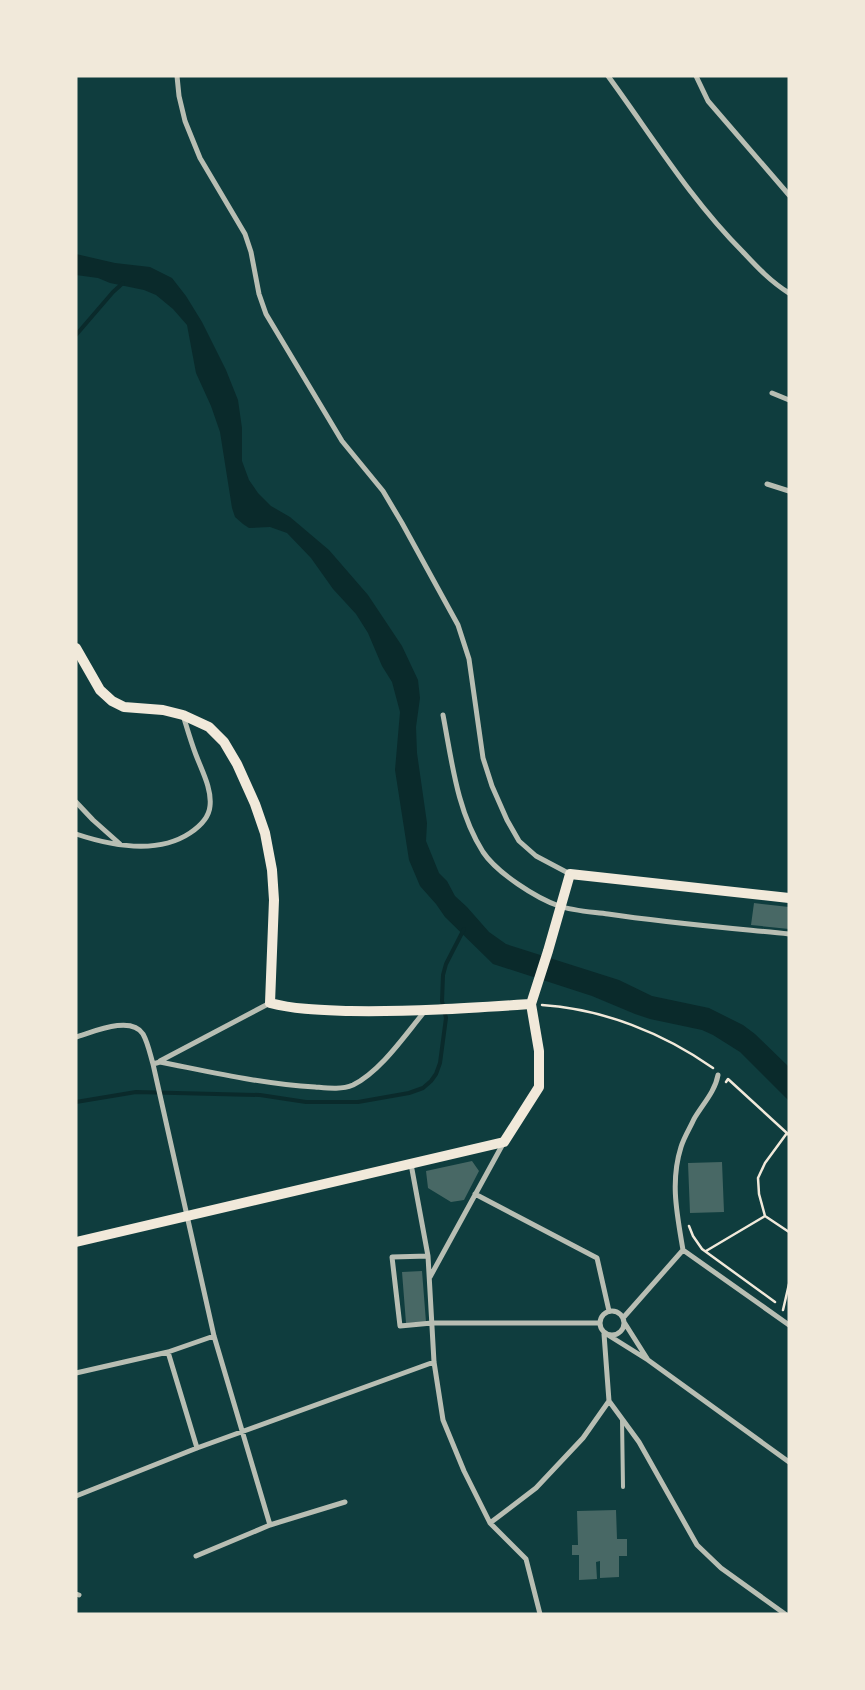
<svg xmlns="http://www.w3.org/2000/svg" width="865" height="1690" viewBox="0 0 865 1690" font-family="'PT Serif',serif">
	<rect width="100%" height="100%" fill="#0f3d3e"/>
	<!-- water -->
	<path fill="#0a2a2b" d="M 76,254 L 115,263 L 150,267 L 172,278 L 186,296 L 202,322 L 226,370 L 238,400 L 242,428 L 242,461 L 249,480 L 258,493 L 271,506 L 290,517 L 329,550 L 368,595 L 402,646 L 418,680 L 420,698 L 416,727 L 417,753 L 427,823 L 426,841 L 439,873 L 447,881 L 455,896 L 467,907 L 489,932 L 506,944 L 619,980 L 652,996 L 709,1008 L 743,1025 L 755,1034 L 789,1067 L 789,1101 L 740,1052 L 713,1035 L 702,1030 L 650,1019 L 635,1014 L 592,996 L 493,964 L 445,917 L 436,904 L 420,886 L 409,860 L 395,770 L 400,712 L 392,682 L 382,666 L 368,633 L 356,614 L 333,589 L 311,558 L 287,533 L 270,527 L 249,528 L 243,524 L 235,517 L 232,508 L 220,432 L 211,406 L 196,373 L 187,325 L 173,309 L 156,295 L 144,290 L 110,283 L 98,278 L 76,275 Z"/>
	<g fill="none" stroke-linecap="round" stroke-linejoin="round">
		<!-- stream -->
		<path stroke="#0a2a2b" stroke-width="4" d="M 76,335 L 113,292 L 123,283
			M 76,1102 L 136,1092 L 260,1095 L 306,1102 L 358,1102 L 409,1093 L 423,1088 L 431,1081 L 436,1074 L 440,1063 L 446,1018 L 442,1001 L 443,975 L 446,964 L 464,929"/>
	</g>
	<!-- building -->
	<path fill="#486865" d="M 754,903 L 789,907 L 789,929 L 751,925 Z
		M 472,1161 L 479,1171 L 464,1200 L 451,1202 L 428,1188 L 426,1171 Z
		M 722,1162 L 724,1212 L 690,1213 L 688,1163 Z
		M 422,1271 L 426,1322 L 406,1323 L 402,1272 Z
		M 616,1510 L 617,1539 L 627,1539 L 627,1556 L 619,1556 L 619,1577 L 600,1578 L 600,1561 L 596,1562 L 597,1579 L 579,1580 L 579,1555 L 572,1555 L 572,1545 L 578,1545 L 577,1511 Z"/>
	<g fill="none" stroke-linecap="round" stroke-linejoin="round">
		<!-- path -->
		<path stroke="#f1e9da" stroke-width="2.5" d="M 542,1005 C 603,1009 663,1033 713,1068
			M 726,1082 L 728,1079 L 789,1135
			M 787,1133 L 765,1163 L 758,1178 L 759,1194 L 765,1216 L 789,1232
			M 689,1226 L 693,1236 L 702,1249 L 775,1302
			M 706,1251 L 765,1216
			M 783,1310 L 789,1284"/>
		<!-- service -->
		<path stroke="#b8beb3" stroke-width="4" d="M 622,1419 L 623,1487"/>
		<!-- minor -->
		<path stroke="#b8beb3" stroke-width="5" d="M 177,76 L 179,96 L 185,121 L 200,158 L 245,234 L 251,252 L 259,294 L 266,314 L 342,441 L 383,491 L 402,523 L 458,625 L 469,659 L 483,758 L 492,786 L 507,820 L 519,841 L 536,856 L 570,874
			M 608,76 C 652,136 690,199 743,252 C 757,267 771,282 789,293
			M 696,76 L 708,101 L 789,195
			M 772,393 L 789,400
			M 767,484 L 789,491
			M 443,715 C 452,762 457,811 483,852 C 497,873 536,898 559,906 C 573,911 594,912 608,914 C 668,923 729,928 789,934
			M 76,802 L 93,820 L 120,844
			M 76,834 C 112,846 157,855 190,833 C 199,827 209,818 210,806 C 212,789 202,771 196,755 C 191,742 187,728 183,715
			M 76,1037 C 93,1032 131,1015 143,1034 C 148,1043 150,1054 153,1064 L 214,1336 L 270,1525
			M 160,1061 L 270,1003
			M 153,1064 L 160,1062 C 211,1072 262,1084 315,1087 C 327,1088 341,1090 353,1085 C 381,1071 405,1035 425,1011
			M 411,1164 L 428,1256 L 434,1362 L 443,1420 L 464,1471 L 490,1523 L 526,1559 L 540,1614
			M 475,1194 L 597,1258 L 609,1311
			M 683,1250 C 677,1214 670,1182 681,1147 C 684,1137 690,1128 694,1119 C 702,1105 715,1092 718,1075
			M 428,1256 L 392,1257 L 400,1326 L 432,1323 L 599,1323
			M 430,1277 L 504,1142
			M600 1323a12 12 0 1 1 24 0a12 12 0 1 1-24 0Z
			M 623,1318 L 683,1250 L 789,1325
			M 608,1335 L 648,1360 L 624,1322
			M 168,1352 L 197,1448
			M 648,1360 L 789,1462
			M 76,1373 L 168,1352 L 214,1336
			M 609,1401 L 639,1442 L 697,1545 L 721,1568 L 785,1614
			M 76,1496 L 197,1448 L 434,1362
			M 490,1523 L 536,1488 L 583,1438 L 609,1401 L 604,1334
			M 196,1556 L 270,1525 L 345,1502
			M 76,1594 L 79,1595"/>
		<!-- secondary -->
		<path stroke="#f1e9da" stroke-width="10" d="M 76,648 L 100,690 L 112,701 L 124,707 L 163,710 L 183,715 L 209,727 L 224,742 L 237,764 L 255,804 L 265,833 L 272,870 L 274,900 L 270,1003 C 297,1010 323,1010 350,1011 C 411,1012 470,1008 531,1004
			M 76,1242 L 504,1142 L 539,1087 L 539,1051 L 531,1004 L 548,951 L 570,874 L 789,898"/>
	</g>
	<!-- border -->
	<rect width="865" height="1690" fill="none" stroke="#f1e9da" stroke-width="155"/>
</svg>
